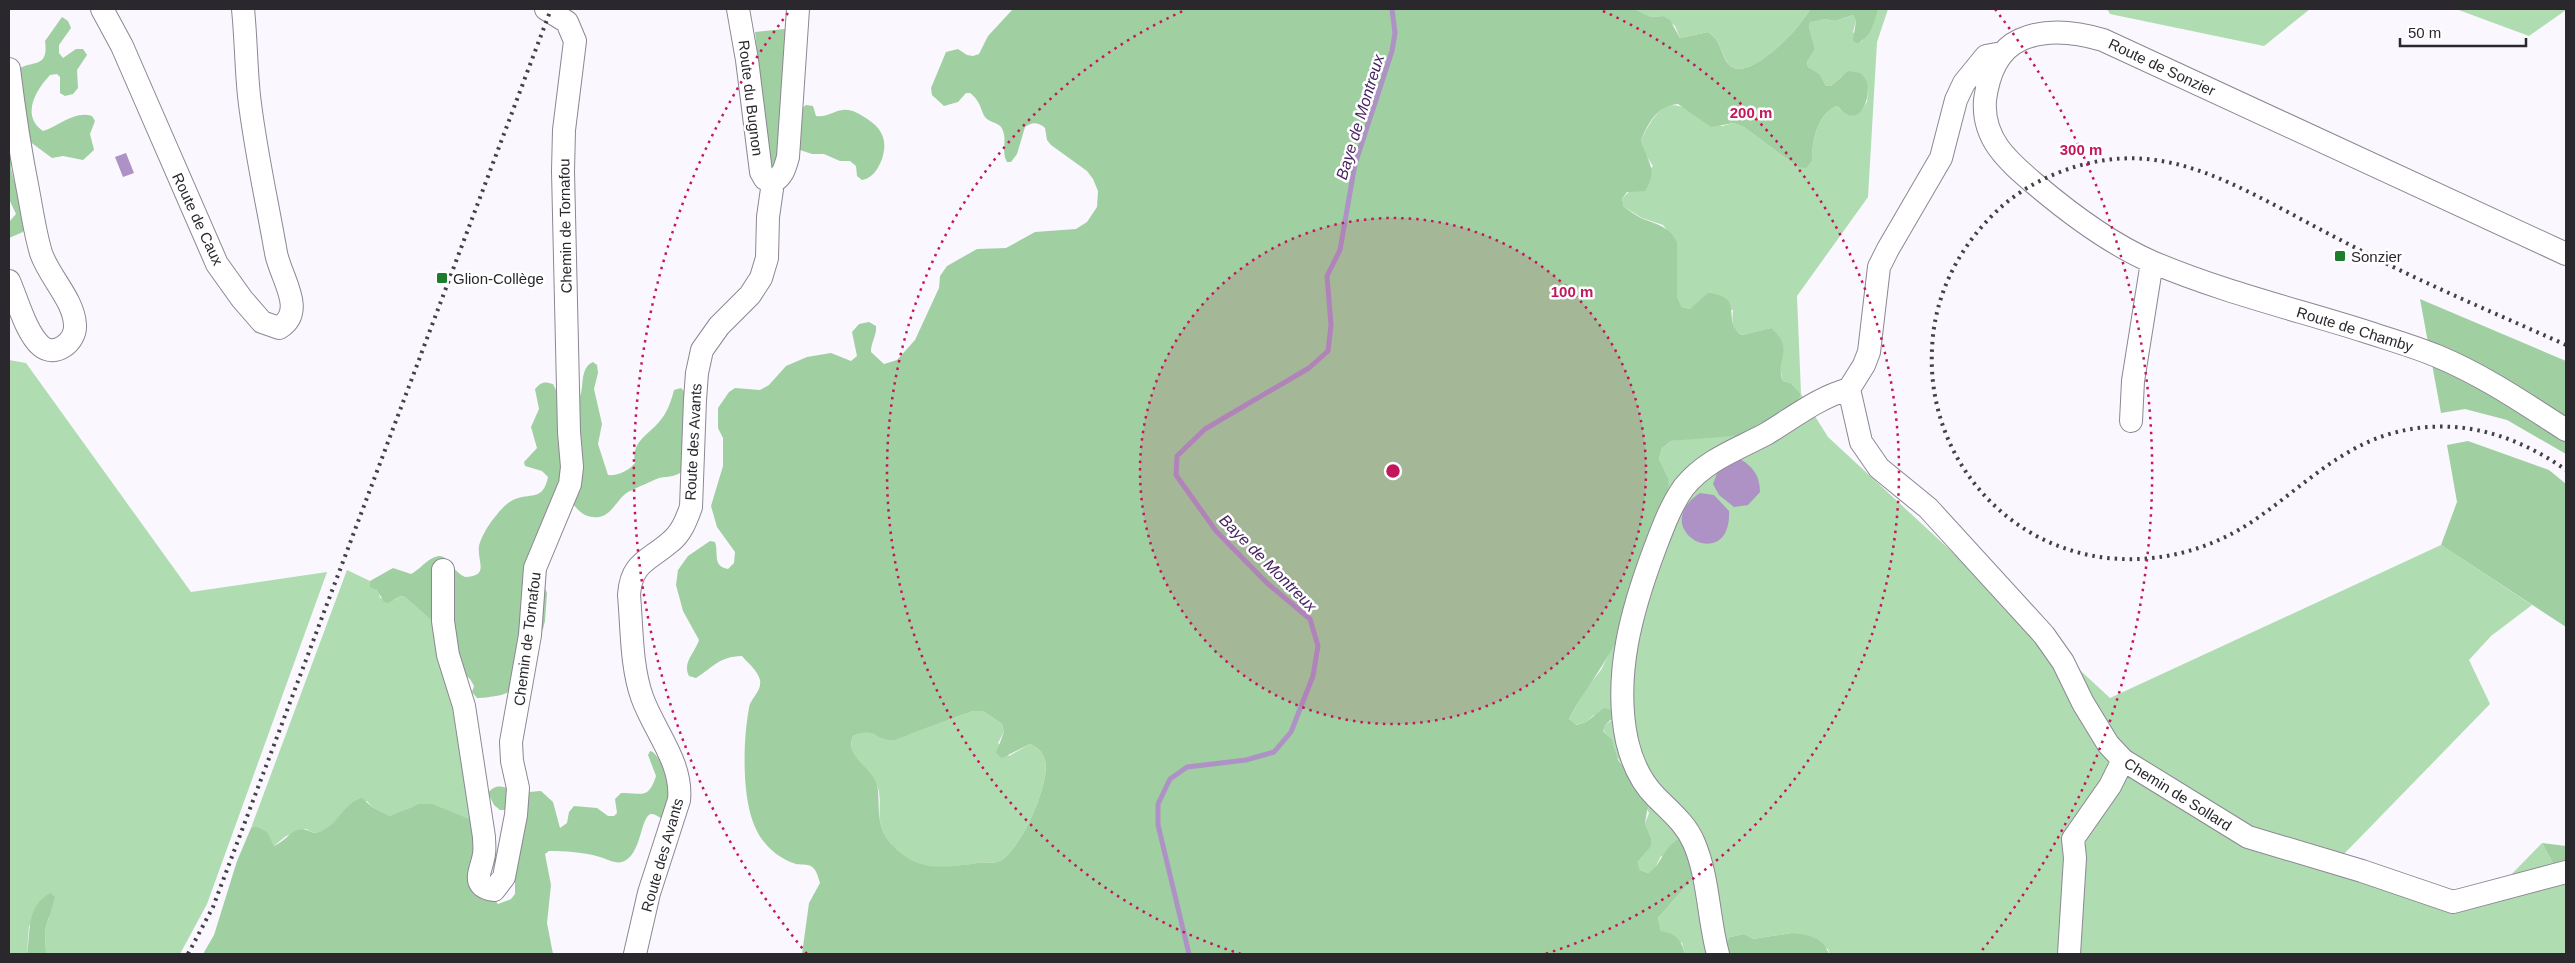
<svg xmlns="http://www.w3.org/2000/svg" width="2575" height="963" viewBox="0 0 2575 963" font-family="Arial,sans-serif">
	<rect width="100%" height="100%" fill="#faf7fe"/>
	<!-- green -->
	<path fill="#afdcb0" d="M 1635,9 L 1810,9 C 1802,26 1755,76 1734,68 C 1721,62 1723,40 1708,32 L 1680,38 L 1675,26 L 1663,16 L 1651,17 Z
		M 1878,9 L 1888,9 L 1877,42 L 1868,197 L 1797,296 L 1801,394 L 1828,437 L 2110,698 L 2441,545 L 2532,605 L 2491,636 L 2469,660 L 2490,704 L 2342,856 L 2452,892 L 2504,882 L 2542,843 L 2566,887 L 2566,954 L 1829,954 L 1828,949 L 1792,933 L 1753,939 L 1744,934 L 1730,937 L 1726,954 L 1685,954 L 1682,943 L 1661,931 L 1658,918 L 1693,878 L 1661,856 L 1655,868 L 1648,873 L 1640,870 L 1636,862 L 1651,838 L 1645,823 L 1649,813 L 1628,772 L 1615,755 C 1615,742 1610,740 1603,730 L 1605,725 L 1612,720 L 1594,715 L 1586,722 L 1575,725 L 1569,719 L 1588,686 L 1601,670 L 1621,630 L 1668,477 L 1659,459 L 1662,448 L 1671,441 L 1697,438 L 1795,409 L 1801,394 L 1791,383 L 1783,381 L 1771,328 L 1742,335 C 1731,328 1732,322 1733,310 L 1690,309 L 1682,307 L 1677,297 L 1677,242 L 1663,225 L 1642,218 L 1624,207 L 1622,199 L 1653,166 L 1645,154 L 1641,140 C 1667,86 1678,106 1722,126 L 1734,123 L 1744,127 L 1798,167 L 1806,167 L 1812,161 C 1812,141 1817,115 1836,106 L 1847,115 L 1862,110 L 1867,102 L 1868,89 L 1842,76 L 1831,86 L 1826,86 L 1820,74 L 1808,67 L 1807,62 L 1815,49 L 1809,27 L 1810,21 L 1825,19 L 1835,21 L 1853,15 L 1856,21 L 1853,32 L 1861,42 L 1867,36 Z
		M 2107,9 L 2310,9 L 2264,46 L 2110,14 Z
		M 2456,9 L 2566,9 L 2566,10 L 2529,36 Z
		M 9,360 L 26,363 L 191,592 L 327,572 L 207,904 L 180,954 L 46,954 L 45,930 L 49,917 L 29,926 L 27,954 L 9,954 Z
		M 347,570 L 370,581 L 370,584 L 379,592 L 380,598 L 394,600 L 401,596 L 405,597 L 434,623 L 444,657 L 474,821 C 456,817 440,804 420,805 C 411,805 400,814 390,816 L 372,807 L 367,801 L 336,820 L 325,831 L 314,833 L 306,829 L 286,836 L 274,846 L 270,839 L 255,826 L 251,828 Z
		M 973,711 L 983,711 L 1002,724 L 1004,732 L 998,743 L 1009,756 L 1030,744 C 1037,747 1042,751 1045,760 C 1051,782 1022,846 1003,859 C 995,865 987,861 978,863 C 963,865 939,869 925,866 C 908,861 888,845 882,829 C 877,815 882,801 878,788 C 873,769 844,758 853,736 C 861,733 868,729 875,735 L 910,734 Z"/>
	<!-- forest -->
	<path fill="#a0cfa1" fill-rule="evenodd" d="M 1013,9 L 1635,9 L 1651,17 L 1663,16 L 1670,20 L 1680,38 L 1708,32 C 1723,40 1721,63 1734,68 C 1755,76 1802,26 1810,9 L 1878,9 C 1875,20 1870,41 1856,43 L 1853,40 L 1856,21 L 1853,15 L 1835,21 L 1825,19 L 1810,22 L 1809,27 L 1815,49 L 1807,62 L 1808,67 L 1820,74 L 1826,86 L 1831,86 L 1848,71 L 1860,73 C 1863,76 1866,79 1867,82 C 1870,93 1865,120 1848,115 C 1844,114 1840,108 1836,106 C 1817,115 1812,141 1812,161 L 1806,168 L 1798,167 L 1744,127 L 1734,123 L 1711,127 L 1678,104 C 1657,106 1649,122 1641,140 C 1647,163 1659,168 1645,191 L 1627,192 L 1622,199 L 1624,207 C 1630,211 1635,215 1641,218 C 1657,225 1668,225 1677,242 L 1677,297 L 1682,307 L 1690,309 L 1708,293 C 1747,297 1720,321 1742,335 L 1771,328 C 1796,350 1774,358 1783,381 L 1791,383 L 1801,394 L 1795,409 L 1745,435 L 1671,441 L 1662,448 L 1659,459 L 1668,477 L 1669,499 C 1653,542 1640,587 1622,629 C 1608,662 1585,688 1569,719 L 1576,725 L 1586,722 L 1604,708 L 1615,711 L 1615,716 L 1605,725 L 1603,731 L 1612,740 L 1618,760 L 1628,772 L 1648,805 L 1645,823 L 1651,838 L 1651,846 L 1637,862 L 1640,870 L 1648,873 C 1664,863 1661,848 1682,837 L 1693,878 L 1658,918 L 1661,931 C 1676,934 1681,939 1685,954 L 802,954 L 809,903 L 820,883 C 818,877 817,870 811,866 C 807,864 800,865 796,864 C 776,858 760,842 753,822 C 742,792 743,740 749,708 C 750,698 762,692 760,680 C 758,671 748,663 742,656 C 718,657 715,666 696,678 L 689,676 C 682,662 695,653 699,640 L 683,611 L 676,585 L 678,570 L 688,556 L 710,541 L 715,542 C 719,554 712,566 728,569 L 734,563 L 735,552 L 717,527 L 711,506 L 723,466 L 723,438 L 718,428 L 718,408 L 729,392 L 735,388 L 760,390 L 769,385 L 786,366 L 807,357 L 831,353 L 851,361 L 857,356 L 852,332 L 859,324 L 869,322 L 876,326 C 877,335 871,342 871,352 L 884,364 L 897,360 L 915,340 L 939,288 L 940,276 L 947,266 L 977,249 L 1006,248 L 1035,232 L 1076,229 L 1087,222 L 1097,207 L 1098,191 L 1093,179 L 1087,171 L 1051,145 L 1047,140 L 1045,128 C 1038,122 1032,122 1025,127 L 1017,154 L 1011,162 L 1007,162 C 1001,152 1007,141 1003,131 C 1001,123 992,123 987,119 C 980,113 983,103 970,93 L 966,93 L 958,102 L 944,106 L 932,95 L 931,88 L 946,52 L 958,49 L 967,55 L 973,56 L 979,54 L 988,36 ZM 973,711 L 983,711 L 1002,724 L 1004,732 L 996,753 L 1002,758 L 1030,744 C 1037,747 1042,751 1045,760 C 1051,782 1022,846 1003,859 C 995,865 987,861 977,863 C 963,865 938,869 924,865 C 908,861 888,845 882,829 C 878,817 879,804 878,791 C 878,769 843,759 853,736 C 876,726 873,740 894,740 Z
		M 62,17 L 68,21 L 71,28 L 59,45 L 59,53 L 63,58 L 76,49 L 83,49 L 87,55 L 77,70 L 78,88 L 73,94 L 65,96 L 60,93 L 60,77 L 57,74 L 50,75 C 35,91 21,116 43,131 C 59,126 75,110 92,116 L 95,121 L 90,134 L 94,150 L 83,160 L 63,156 L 52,158 L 29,141 L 11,158 L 11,169 L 26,226 L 23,232 L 9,238 L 9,222 L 16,214 L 9,199 L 9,69 L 15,71 C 32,59 49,70 45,41 Z
		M 794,28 L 778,165 L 771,166 L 769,164 L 755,32 Z
		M 806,105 L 813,106 L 816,116 C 826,118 833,111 843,110 C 850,109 855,112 861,115 C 880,126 889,137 882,159 C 878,169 873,178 862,180 L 857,176 L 856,166 L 850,161 L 840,161 L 824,154 L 812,154 L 800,150 L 800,110 Z
		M 2420,299 L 2566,361 L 2566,454 L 2507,420 L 2465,409 L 2441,413 Z
		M 593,362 L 597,365 L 598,373 L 594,389 L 602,424 L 598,444 L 608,475 C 617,476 629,471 635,463 C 631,442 647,436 659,422 C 667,413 671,402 674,390 L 681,388 L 686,393 L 682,433 L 684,470 C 676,477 670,476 659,478 C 654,480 632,490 628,492 C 617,499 612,515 599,517 C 584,519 576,509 569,498 L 549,547 L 543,583 L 547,593 L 545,621 L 543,629 L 508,692 C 503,696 483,698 477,698 L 472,692 L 474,686 L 470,679 L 457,668 L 434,623 L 405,597 L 401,596 L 388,603 L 384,602 L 377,590 L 370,587 L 370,581 L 393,568 L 411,574 C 421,570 436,547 447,560 C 453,567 457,573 465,577 C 490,576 477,562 479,546 C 481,538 486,529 491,522 C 497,514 504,505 513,500 C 530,492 543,502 548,477 L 542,471 L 525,466 L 524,462 L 537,448 L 531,427 L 539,409 L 535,389 C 541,382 544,381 553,384 L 561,400 L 576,403 C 587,392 577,369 593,362 Z
		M 2468,441 L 2549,470 L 2566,484 L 2566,627 L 2441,545 L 2457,502 L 2447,445 Z
		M 650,751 C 655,752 655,755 659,759 C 679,782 670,791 665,819 C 660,819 655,813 651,814 C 640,816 642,856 622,862 C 615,864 607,859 600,857 C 584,852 565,851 549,851 L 545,854 L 551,885 L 547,923 L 553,954 L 203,954 L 214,935 L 237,861 L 251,828 L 255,826 L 267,832 L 274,846 C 290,839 293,822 314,833 C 336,831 342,803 362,798 L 372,807 L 390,816 L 419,804 L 432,804 L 474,821 L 489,894 L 498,904 L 511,899 L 515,894 L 515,879 L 509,866 L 508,810 L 500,810 L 494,805 L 488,793 C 498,780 508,790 521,792 C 527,793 534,791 541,791 L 553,802 L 560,828 L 567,823 L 569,812 L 574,806 L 597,808 L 608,816 L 614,816 L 617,813 L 615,799 L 621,793 C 641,792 648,801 656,776 L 648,755 Z
		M 2542,843 L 2566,846 L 2566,887 Z
		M 50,893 L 55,897 L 45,930 L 46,954 L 27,954 C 31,930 26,907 50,893 Z
		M 1792,933 C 1808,935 1823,937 1829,954 L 1726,954 L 1725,946 L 1730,937 L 1744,934 L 1753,939 Z"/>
	<!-- water -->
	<path fill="#ae92c6" d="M 126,153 L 134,173 L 123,177 L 115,157 Z
		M 1740,459 C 1754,467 1760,477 1760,492 L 1748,505 L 1734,507 L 1719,495 L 1713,484 L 1719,468 Z
		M 1700,493 L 1714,495 L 1729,511 C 1732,576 1645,530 1700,493 Z"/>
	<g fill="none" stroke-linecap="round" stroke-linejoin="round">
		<!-- stream -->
		<path stroke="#ae92c6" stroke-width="5" d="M 1189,954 L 1158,825 L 1158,804 L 1170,779 L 1187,767 L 1246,760 L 1274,752 L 1291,732 L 1313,676 L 1318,646 L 1310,619 L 1267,583 L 1216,531 L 1176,475 L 1177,456 L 1205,429 L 1309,368 L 1328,351 L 1331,325 L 1327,276 L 1340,250 L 1355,164 L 1392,51 L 1395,33 L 1392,9"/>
		<!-- minor casing -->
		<g stroke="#8d8694" stroke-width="24">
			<path id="minor" d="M 102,9 L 122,46 L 217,264 L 242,299 L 262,322 L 279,328 C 307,311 281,279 276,253 C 267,201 255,149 249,96 C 246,67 246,38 243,9
				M 738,9 L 747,60 L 761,172 L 765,179 L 773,182
				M 9,69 C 14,110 20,150 28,190 C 32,211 35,233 41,253 C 49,277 74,300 75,325 C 76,342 55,358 41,346 C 26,333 17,299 9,281
				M 773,182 C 783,176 785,168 788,157 L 798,9
				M 2566,254 L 2103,40 C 2076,32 2046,28 2020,40 C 1996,51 1988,77 1985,100 C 1982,139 2008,161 2035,184 C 2068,212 2113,245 2152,262 C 2220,291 2294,309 2364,331 C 2388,339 2413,346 2437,356 C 2483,375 2524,403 2566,430
				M 1849,389 L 1861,442 L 1879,468 L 1928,508 L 2044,635 L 2063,662 L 2083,703 L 2108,744 L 2123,760 L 2248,837 L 2362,871 L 2453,902 L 2566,872
				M 2131,421 L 2133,381 L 2152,262
				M 443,570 L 443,621 L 448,655 L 464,706 L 484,837 C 484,842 485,848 484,854 C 482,870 469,886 494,890 L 504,877 L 516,815 L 518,788 L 512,761 L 511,742 L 530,635 L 535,568 L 570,484 L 572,467 L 569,432 L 563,171 L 564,130 L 575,41 L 567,22 L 546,9
				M 635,954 L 649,893 L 679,800 C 683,763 654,731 642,697 C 631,666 632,628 629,595 C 631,563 648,561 669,543 C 681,534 686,521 691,507 L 695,400 L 697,373 L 702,350 L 719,326 L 750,295 L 761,278 L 767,258 L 768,217 L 773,182
				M 1718,954 C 1708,918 1709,878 1694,843 C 1686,824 1671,812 1656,797 C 1641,782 1632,762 1627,741 C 1613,675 1632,609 1655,548 C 1663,527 1671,505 1684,487 C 1706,460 1736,450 1766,434 C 1793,418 1817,398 1849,389 L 1864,365 L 1869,352 L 1879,267 L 1888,249 L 1941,158 L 1956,100 L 1964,83 L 1986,56 L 2002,53
				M 2069,954 L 2075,858 L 2073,839 L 2110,786 L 2123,760"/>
		</g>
		<!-- minor -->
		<use href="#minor" stroke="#fff" stroke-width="22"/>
		<!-- rail -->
		<path stroke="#434046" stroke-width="4" stroke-dasharray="2.5 5" stroke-linecap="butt" d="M 2566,345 C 2506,318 2444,292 2385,263 C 2352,246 2319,229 2286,211 C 2210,171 2146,139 2060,172 C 2037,181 2016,193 1999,209 C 1959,246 1934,295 1932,349 C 1929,409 1952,466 1996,507 C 2067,573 2173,575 2253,521 C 2299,490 2338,448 2393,433 C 2456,416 2515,434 2566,470
			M 188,954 L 213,907 L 551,9"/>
	</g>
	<!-- distance rings -->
	<circle cx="1393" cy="471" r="253" fill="#c2185b" fill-opacity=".12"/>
	<g fill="none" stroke="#c2185b" stroke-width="2.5" stroke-dasharray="2.5 5">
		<circle cx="1393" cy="471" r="253"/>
		<path d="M1241 954A506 506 0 0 1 1183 11M1603 11A506 506 0 0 1 1545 954"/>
		<path d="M807 954A759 759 0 0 1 791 9M1995 9A759 759 0 0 1 1979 954"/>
	</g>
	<!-- markers -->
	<g fill="#1e7c2d" stroke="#fff" stroke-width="2">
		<rect x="2334" y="250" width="12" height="12" rx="2.5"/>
		<rect x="436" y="272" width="12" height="12" rx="2.5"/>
	</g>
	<g text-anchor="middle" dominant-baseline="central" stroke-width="5" stroke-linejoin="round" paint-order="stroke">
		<!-- street labels -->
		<g font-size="15" fill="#2a272d" stroke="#fff">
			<text transform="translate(2162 67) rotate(25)">Route de Sonzier</text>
			<text transform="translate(751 98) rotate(83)">Route du Bugnon</text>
			<text transform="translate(198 219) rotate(65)">Route de Caux</text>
			<text transform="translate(565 226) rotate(-91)">Chemin de Tornafou</text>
			<text transform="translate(2355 329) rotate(17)">Route de Chamby</text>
			<text transform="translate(693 442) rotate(-87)">Route des Avants</text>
			<text transform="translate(527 639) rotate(-83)">Chemin de Tornafou</text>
			<text transform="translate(2178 794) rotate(32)">Chemin de Sollard</text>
			<text transform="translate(662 855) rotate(-74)">Route des Avants</text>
		</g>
		<!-- poi labels -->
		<g font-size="15" fill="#2a272d" stroke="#fff" text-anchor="start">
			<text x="2351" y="256">Sonzier</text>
			<text x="453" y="278">Glion-Collège</text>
		</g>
		<!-- water labels -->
		<g font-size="16" font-style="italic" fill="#482362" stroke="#fff">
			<text transform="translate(1360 117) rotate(-73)">Baye de Montreux</text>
			<text transform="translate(1268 563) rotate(45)">Baye de Montreux</text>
		</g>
	</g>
	<circle cx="1393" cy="471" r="8" fill="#c2185b" stroke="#fff" stroke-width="2.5"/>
	<g font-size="15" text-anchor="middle" font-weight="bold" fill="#c2185b" stroke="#fff" stroke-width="5" stroke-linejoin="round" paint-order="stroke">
		<text x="1751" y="118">200 m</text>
		<text x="2081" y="155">300 m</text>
		<text x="1572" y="297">100 m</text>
	</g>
	<!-- border -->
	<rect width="2575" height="963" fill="none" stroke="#2a272d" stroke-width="20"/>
	<!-- scale -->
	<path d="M2400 38v8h126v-8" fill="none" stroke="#2a272d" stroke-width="2.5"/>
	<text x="2408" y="38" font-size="15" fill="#2a272d" stroke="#ffffff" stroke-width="4" paint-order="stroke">50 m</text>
</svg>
